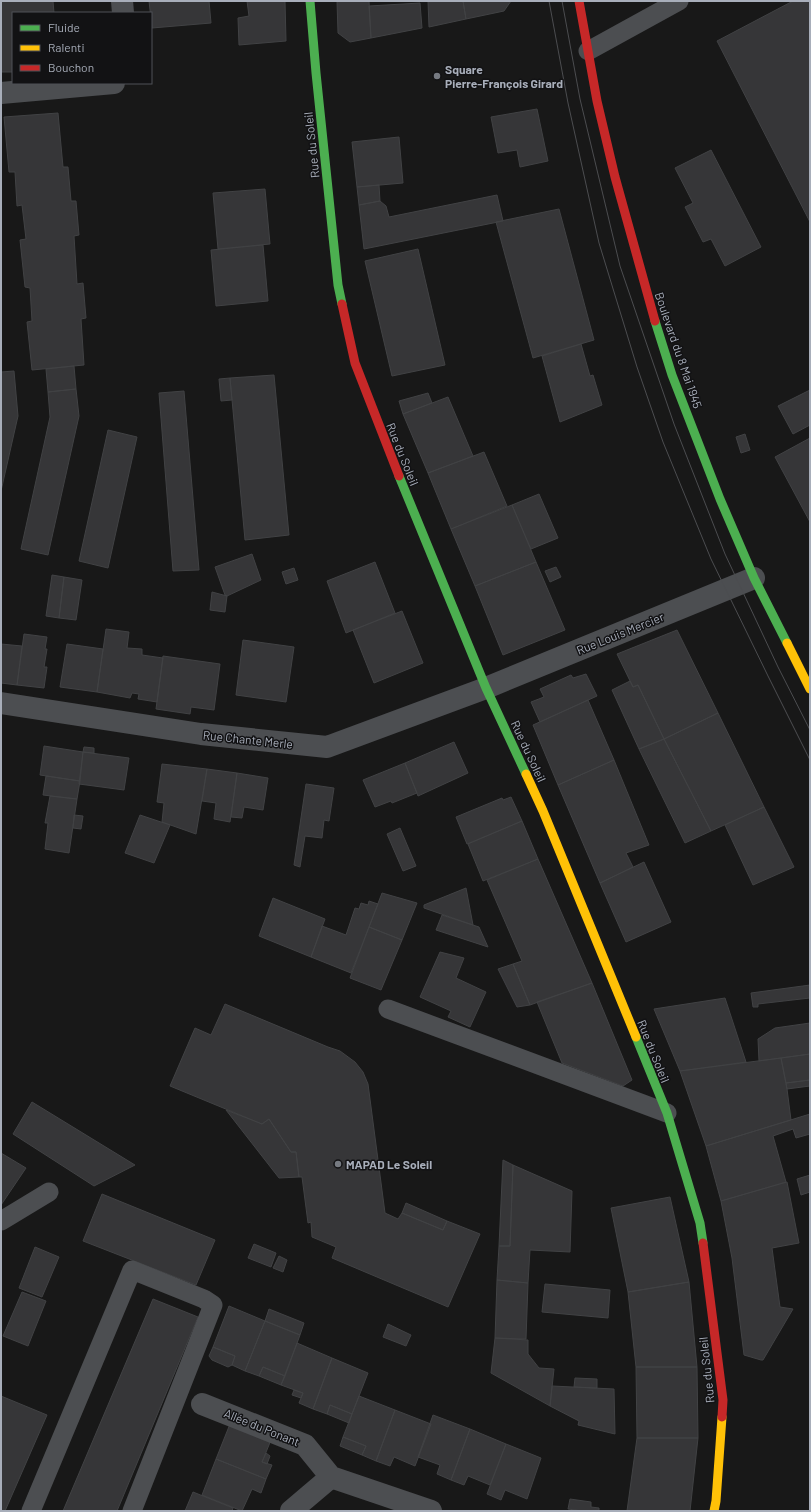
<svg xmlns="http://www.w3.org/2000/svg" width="811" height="1512" font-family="Barlow,sans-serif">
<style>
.building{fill:#363638;stroke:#414244}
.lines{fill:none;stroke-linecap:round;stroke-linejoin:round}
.lane{stroke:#4c4e51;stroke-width:19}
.street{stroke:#4c4e51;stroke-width:22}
.fast{stroke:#4caf50;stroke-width:9}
.slow{stroke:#ffc107;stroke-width:9}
.jam{stroke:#c62828;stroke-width:9}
.tram{stroke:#4c4d50;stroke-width:1}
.poi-dot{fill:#767a81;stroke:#121214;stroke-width:1.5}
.labels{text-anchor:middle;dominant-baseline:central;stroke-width:3;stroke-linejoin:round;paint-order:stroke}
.poi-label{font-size:12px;font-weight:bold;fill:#a8aeba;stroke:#121214;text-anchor:start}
.street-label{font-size:12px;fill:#a8aeba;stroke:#121214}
</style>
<rect width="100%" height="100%" fill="#181818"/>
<path class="building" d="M1,1H53L54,13H13V72H1Z
M149,1H209L211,23L152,28Z
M247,1H285L286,41L239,45L238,18L249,16Z
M337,1H369L371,38L350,42L338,33Z
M428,1H463L466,19L429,27Z
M463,1H511L504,11L466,19Z
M793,1H810V222L717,41Z
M420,3L422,28L371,38L369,6Z
M537,109L548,161L520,167L517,150L498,153L491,117Z
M58,113L63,167H68L71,201H76L79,235L74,236L77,284L83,283L86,318L81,319L84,365L32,370L27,322L32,321L30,288L25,287L20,240L26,239L22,205L17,206L15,172H9L4,117Z
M399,137L403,183L357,187L352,142Z
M711,150L761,247L725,266L711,239L703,242L685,207L693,203L675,168Z
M379,185L380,201L359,205L357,187Z
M265,189L270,244L218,249L213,193Z
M497,195L503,221L364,249L359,205L380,201L386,206L389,217Z
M559,209L594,340L533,358L496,222Z
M263,245L268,301L216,306L211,250Z
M418,249L445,365L392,376L365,261Z
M581,344L590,376L593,375L602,405L560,422L542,356Z
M74,366L76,389L48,392L46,369Z
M14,371L18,416L1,491V372Z
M274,375L289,535L245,540L230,378Z
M230,378L232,400L221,401L219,379Z
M76,389L79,416L48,555L21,549L50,417L48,392Z
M810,390V425L793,434L778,406Z
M184,391L199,570L173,571L159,393Z
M428,393L432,403L403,414L399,401Z
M448,397L473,456L428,473L403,414Z
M108,430L137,437L108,568L79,561Z
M745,434L750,450L741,453L736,437Z
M810,438V522L775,457Z
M484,452L507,506L451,529L428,473Z
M539,494L558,538L531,549L512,505Z
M512,505L536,562L475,586L451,529Z
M252,554L261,580L227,596L225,595L215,567Z
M375,562L395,613L346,633L327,581Z
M536,562L565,630L503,655L475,586Z
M556,567L561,577L550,582L545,571Z
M294,568L298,580L286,584L282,572Z
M52,575L64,577L59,618L46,616Z
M64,577L82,580L76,620L59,618Z
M212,592L227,596L225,612L210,610Z
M402,611L423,663L374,683L353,630Z
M106,629L129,632L127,648L142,649V655L163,658L157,702L138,699L139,694L132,693L130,698L97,692Z
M677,630L718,713L664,739L638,685L633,687L617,654Z
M24,634L47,637L45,649H47L44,667H47L44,688L17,685Z
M243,640L294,647L286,702L236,695Z
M1,644L22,646L17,685L1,683Z
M67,644L103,649L97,692L60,687Z
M163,656L220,664L214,710L191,707L190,714L156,709Z
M586,674L597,696L540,722L531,702L544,697L540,689L571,675L573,678Z
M630,681L633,687L638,685L664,739L639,749L612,690Z
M588,700L614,760L558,785L533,725Z
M718,713L764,807L711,831L664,739Z
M664,739L711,831L685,843L639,749Z
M454,742L468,773L418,796L405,763Z
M44,746L83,752L80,781L40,775Z
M84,747L94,748V753L83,752Z
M83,752L129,758L124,790L79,784Z
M614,760L649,845L626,853L633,867L600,883L558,785Z
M405,763L417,793L392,803L391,801L375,807L363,780Z
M162,764L207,769L196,834L162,822L164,803L157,802Z
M207,769L237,773L230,822L214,819L216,803L202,801Z
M237,773L268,778L263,810L244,807L242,818L231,817Z
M46,776L80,781L77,799L43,795Z
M306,784L334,788L329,821L324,820L322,838L305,836L300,867L294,865Z
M50,796L77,799L69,853L45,849L48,823H45Z
M511,797L522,821L467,844L456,817L502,798L503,800Z
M764,807L794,867L753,885L725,825Z
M74,815L83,816L81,829L73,828Z
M140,815L170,825L154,863L125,853Z
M522,821L538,859L483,881L468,844Z
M400,828L416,866L403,871L387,834Z
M538,859L592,983L530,1005L513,964L522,961L487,880Z
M644,862L671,922L626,942L600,883Z
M466,888L473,925L424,908V905Z
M382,893L417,903L402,940L369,927Z
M273,898L325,919L311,957L259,936Z
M369,901L378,904L351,973L311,957L322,926L346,935L355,908L359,909L361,903L368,905Z
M442,915L479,927L488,947L436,930Z
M369,927L402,940L381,990L350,978Z
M440,952L464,958L456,978L486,992L470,1027L448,1017L451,1011L420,997Z
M513,964L530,1005L517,1007L498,969Z
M592,983L632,1080L623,1086L562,1063L537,1002Z
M810,985V998L758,1004V1007H753L751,993Z
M725,998L746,1062L680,1071L654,1009Z
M225,1004L328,1047L340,1051L355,1062L363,1072L368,1084L385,1213L398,1219L402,1213L443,1230L447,1221L480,1234L448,1307L332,1258L336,1247L312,1237L311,1222L308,1223L302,1177H299L296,1152H291L269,1119L262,1124L170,1086L195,1028L211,1035Z
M810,1023V1054L759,1061L758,1039L775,1028Z
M810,1054V1080L786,1083L781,1058Z
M781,1058L787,1089L791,1120L706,1146L680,1071Z
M810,1080V1086L787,1089L786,1083Z
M32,1102L135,1165L94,1186L13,1134Z
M226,1110L262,1124L269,1119L291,1152H296L299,1177L279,1178Z
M810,1114V1134L796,1138L793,1129L773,1136L786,1182L721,1201L706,1146Z
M1,1153L26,1168L1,1205Z
M503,1160L513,1165L510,1246H499Z
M513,1165L572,1191L570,1252L530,1250L528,1283L497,1280L499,1246H510Z
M810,1175V1192L801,1195L797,1179Z
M787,1182L799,1243L772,1248L780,1307L793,1309L763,1360H761L744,1355L732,1258L721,1201Z
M102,1194L215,1240L196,1285L83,1241Z
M670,1197L689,1282L628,1292L611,1208Z
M406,1203L447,1221L443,1230L402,1213Z
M254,1244L276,1253L271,1267L248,1258Z
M35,1247L59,1257L42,1297L19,1288Z
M279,1256L287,1260L283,1272L273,1268Z
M497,1280L528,1283L526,1339L495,1338Z
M689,1282L697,1367H636L628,1292Z
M545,1284L610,1290L608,1318L542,1312Z
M22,1292L46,1301L28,1346L3,1336Z
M153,1299L198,1317L117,1511H63Z
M229,1306L265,1321L245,1371L232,1365L235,1356L213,1347Z
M269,1309L304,1323L300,1335L265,1321Z
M265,1321L300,1335L285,1376L263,1367L259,1376L245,1371Z
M388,1324L411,1335L406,1346L383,1337Z
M495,1338L528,1340V1354L539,1368L554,1369L550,1406L491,1373Z
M297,1343L332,1358L313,1409L299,1403L303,1393L281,1385Z
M213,1347L235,1356L232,1365L228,1367L212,1360L209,1356Z
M332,1358L368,1373L352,1414L330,1405L327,1414L313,1409Z
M263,1367L285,1376L281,1385L259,1376Z
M636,1367H697L698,1438H637Z
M575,1378L597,1379V1388L574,1387Z
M552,1386L614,1389L615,1434L578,1425L579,1421L550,1406Z
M294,1390L303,1393L301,1398L292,1395Z
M1,1396L47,1415L5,1511H1Z
M359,1396L395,1410L376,1461L362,1455L366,1446L343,1437Z
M330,1405L352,1414L349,1423L327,1414Z
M395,1410L431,1424L415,1466L394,1457L390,1466L376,1461Z
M433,1415L470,1429L451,1480L437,1474L440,1465L418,1457Z
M230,1424L271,1440L262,1462L272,1465L266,1479L216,1459Z
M470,1429L506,1444L490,1485L468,1476L464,1485L451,1480Z
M343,1437L366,1446L362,1455L340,1446Z
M637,1438H698L690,1511H627Z
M506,1444L541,1458L527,1499L505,1490L501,1500L487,1494Z
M266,1453L270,1456L267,1464L262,1462Z
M216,1459L266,1479L261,1493L252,1489L242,1511L202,1495Z
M193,1492L233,1508L232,1511H185Z
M570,1499L591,1502V1507L599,1508V1511H582L568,1509Z"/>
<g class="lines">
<path class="lane" d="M588,51L679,1
M388,1009L667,1113
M1,1221L49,1192
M31,1511L132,1270L204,1299L213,1305L132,1511"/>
<path class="street" d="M122,1L123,13
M1,93L114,83
M1,703L201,734L327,747L486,688L754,578
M202,1404L305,1445L331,1477
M291,1511L331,1477L431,1511"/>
<path class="fast" d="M310,1L316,73L338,285L342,304
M655,321L672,375L720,499L754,578L787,643
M399,476L486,688L526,774
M636,1037L667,1113L700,1223L703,1243"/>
<path class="slow" d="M787,643L810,689
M526,774L543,811L636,1037
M714,1511L716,1501L722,1417"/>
<path class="jam" d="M579,1L597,101L615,177L655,321
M342,304L355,363L399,476
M703,1243L723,1400L722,1417"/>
<path class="tram" d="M549,1L568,103L599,243L637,367L663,442L711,559L768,676L810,760
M562,1L580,99L620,266L674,424L725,554L778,667L810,730"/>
</g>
<g class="poi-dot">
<circle cx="437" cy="76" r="4"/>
<circle cx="338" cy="1164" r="4"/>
</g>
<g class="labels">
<g class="poi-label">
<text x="445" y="69">Square<tspan x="445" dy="14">Pierre-François Girard</tspan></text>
<text x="346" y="1164">MAPAD Le Soleil</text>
</g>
<g class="street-label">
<text transform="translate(311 145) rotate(-96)">Rue du Soleil</text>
<text transform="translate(679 350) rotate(71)">Boulevard du 8 Mai 1945</text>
<text transform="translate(403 454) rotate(68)">Rue du Soleil</text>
<text transform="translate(620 633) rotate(-22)">Rue Louis Mercier</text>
<text transform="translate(248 739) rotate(6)">Rue Chante Merle</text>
<text transform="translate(529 751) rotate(65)">Rue du Soleil</text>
<text transform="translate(654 1051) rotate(68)">Rue du Soleil</text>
<text transform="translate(706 1370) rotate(-96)">Rue du Soleil</text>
<text transform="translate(262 1427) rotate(22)">Allée du Ponant</text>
</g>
</g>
<rect width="811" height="1512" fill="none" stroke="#a8aeba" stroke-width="4"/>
<rect x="12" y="12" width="140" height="72" fill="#121214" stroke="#4e5056"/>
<rect x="20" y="25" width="20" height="6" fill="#4caf50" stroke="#4e5056"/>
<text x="48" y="32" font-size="12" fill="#a8aeba">Fluide</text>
<rect x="20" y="45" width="20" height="6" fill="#ffc107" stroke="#4e5056"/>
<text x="48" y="52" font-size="12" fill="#a8aeba">Ralenti</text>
<rect x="20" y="65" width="20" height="6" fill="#c62828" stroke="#4e5056"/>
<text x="48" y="72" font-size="12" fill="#a8aeba">Bouchon</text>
</svg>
